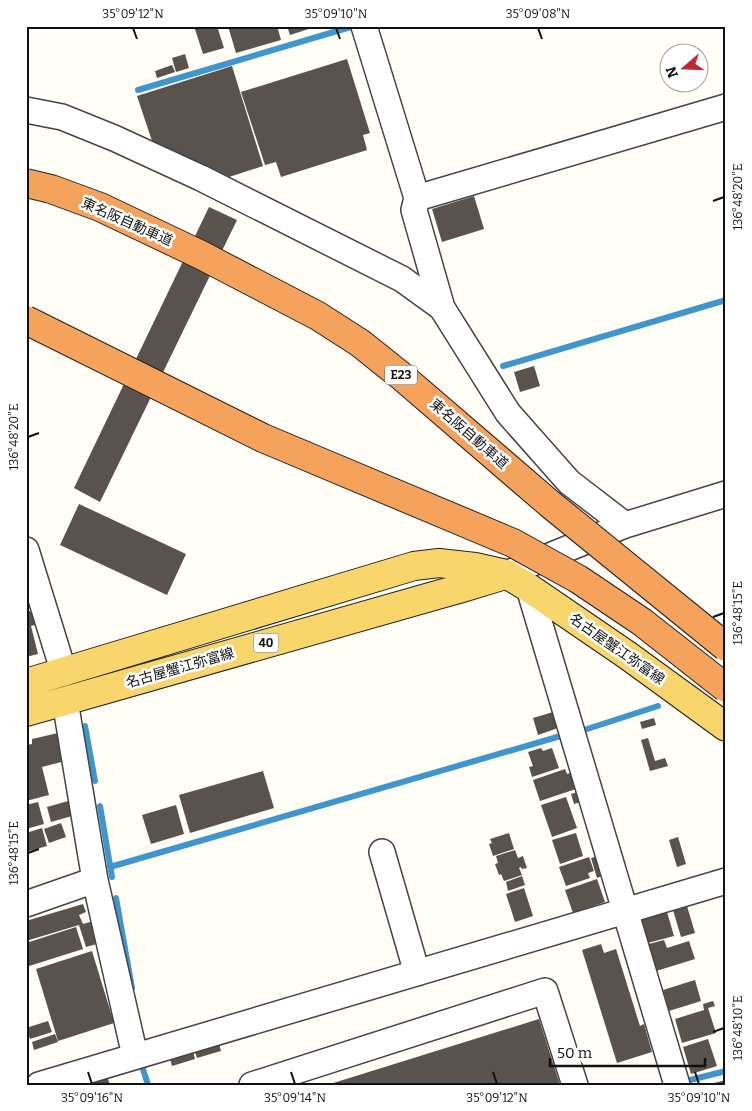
<svg xmlns="http://www.w3.org/2000/svg" width="752" height="1111" font-family="Bitter,'Noto Sans JP',serif">
<style>
.lines{fill:none;stroke-linecap:round;stroke-linejoin:round}
.stream{stroke:#3f96cf;stroke-width:6}
.building{fill:#5a524d}
.minor-casing{stroke:#444;stroke-width:28}
.major-casing{stroke:#222;stroke-width:30}
.minor{stroke:#fff;stroke-width:25}
.major{stroke:#f9d66b;stroke-width:28}
.highway-bridge-casing{stroke:#222;stroke-width:30;stroke-linecap:butt}
.highway-bridge{stroke:#f5a25d;stroke-width:28}
.ticks{fill:none;stroke:#111;stroke-width:2}
.labels{text-anchor:middle;dominant-baseline:central;stroke-width:5;stroke-linejoin:round;paint-order:stroke}
.shield{fill:#fff;stroke:#585858;stroke-width:1}
.shield-label{font-size:12px;font-weight:bold;fill:#111}
.street-label{font-size:14px;fill:#111;stroke:#fff}
.neatline{fill:none;stroke:#111;stroke-width:2}
.ticks-label{font-size:12px;text-anchor:middle;fill:#111}
</style>
<rect width="100%" height="100%" fill="#fffdf5"/>
<g class="lines">
<path class="stream" d="M138,90L354,26
M503,366L726,300
M85,726L95,781
M581,731L658,706
M100,806L112,877
M110,867L564,735
M116,898L132,988
M142,1066L148,1085
M686,1081L726,1071"/>
</g>
<path class="building" d="M194,26H217L224,48L203,54Z
M228,26H277L281,40L236,53Z
M287,26H315V27L290,35Z
M185,54L189,68L176,72L172,58Z
M347,59L370,133L363,135L367,150L281,177L276,162L265,165L241,92Z
M172,65L175,72L157,78L155,71Z
M232,66L263,166L229,177L152,141L137,96Z
M474,196L484,229L442,242L432,209Z
M209,207L237,220L100,502L74,488Z
M534,366L540,386L520,392L514,372Z
M79,504L186,554L167,595L60,545Z
M30,611L31,613L35,611L39,624L31,626L38,654L26,657V612Z
M553,712L558,728L538,735L533,718Z
M654,718L656,725L642,729L640,722Z
M58,733L65,761L42,767L49,795L26,801V745L32,744V739Z
M648,738L655,761L665,758L668,766L650,771L641,740Z
M541,748L543,751L552,748L559,768L532,777L529,767L533,766L528,752Z
M565,769L567,774L573,772L579,788L540,801L533,780Z
M263,771L274,808L190,833L179,795Z
M581,791L584,801L574,804L571,794Z
M566,797L577,828L552,837L541,805Z
M68,801L72,816L51,822L47,807Z
M38,802L44,824L26,829V805Z
M176,805L184,834L151,844L142,815Z
M61,823L66,837L49,843L44,829Z
M42,828L47,846L26,852V833Z
M509,833L514,849L493,856L489,844L492,843L490,839Z
M576,833L583,856L560,864L552,840Z
M678,837L686,864L677,867L669,840Z
M515,850L518,858L523,856L527,868L522,869L521,867L519,868L522,875L504,881L501,874L499,875L495,864L498,863L496,856Z
M601,855L607,874L597,878L591,858Z
M589,857L594,871L588,873L590,878L566,886L559,867Z
M522,876L525,885L508,891L506,882Z
M597,879L605,902L573,913L565,890Z
M524,888L533,916L515,922L506,894Z
M83,904L86,912L79,915L83,924L97,920L104,942L86,947L79,925L26,941V921Z
M687,906L695,933L681,937L673,910Z
M667,912L674,936L644,944L637,921Z
M76,927L83,949L26,967V943Z
M664,940L667,948L689,941L695,959L653,972L645,945Z
M601,944L604,953L616,949L640,1026L644,1024L652,1052L617,1063L582,950Z
M92,951L114,1023L58,1041L36,969Z
M695,980L701,1001L669,1011L663,990Z
M713,1001L715,1006L708,1008L716,1033L682,1043L675,1019L704,1010L703,1004Z
M539,1019L560,1085H330V1084Z
M48,1021L52,1032L30,1039L26,1028Z
M55,1034L58,1042L34,1050L32,1042Z
M708,1039L717,1066L691,1074L683,1047Z
M219,1044L221,1051L197,1058L195,1052Z
M193,1051L195,1059L172,1066L170,1059Z
M106,1073L110,1085H96L93,1077Z
M726,1080V1085H710V1084Z"/>
<g class="lines">
<defs>
<path id="minor" d="M364,26L417,198L414,210L442,308L508,413L569,482L625,525
M26,110L62,117L114,138L201,178L402,279L442,308
M417,198L726,107
M26,550L64,673
M506,574L625,525L726,494
M529,588L677,1085
M65,701L95,880L135,1056
M382,852L417,973
M26,904L95,880
M39,1085L726,881
M252,1085L545,991L575,1085"/>
<path id="major" d="M26,683L414,566L439,563L475,567L506,574L529,588L627,655L726,727
M26,712L430,597L462,588L505,575"/>
</defs>
<use href="#minor" class="minor-casing"/>
<use href="#major" class="major-casing"/>
<use href="#minor" class="minor"/>
<use href="#major" class="major"/>
<defs>
<path id="highway-bridge" d="M26,183L51,189L100,207L201,255L318,316L360,343L400,375L550,504L726,647
M26,320L263,438L513,543L578,579L642,622L726,688"/>
</defs>
<use href="#highway-bridge" class="highway-bridge-casing"/>
<use href="#highway-bridge" class="highway-bridge"/>
</g>
<path class="ticks" d="M133,28L137,39M336,28L340,39M538,28L542,39M713,201L724,197M28,437L39,433M713,617L724,613M28,853L39,849M713,1032L724,1028M88,1072L92,1084M291,1072L295,1084M493,1072L497,1084M695,1072L699,1084"/>
<g class="labels">
<g class="shield">
<rect x="385" y="365.5" width="32" height="19" rx="4"/>
<rect x="253.5" y="633.5" width="25" height="19" rx="4"/>
</g>
<g class="shield-label">
<text x="401" y="375">E23</text>
<text x="266" y="643">40</text>
</g>
<g class="street-label">
<text transform="translate(127 222) rotate(24)">東名阪自動車道</text>
<text transform="translate(469 434) rotate(41)">東名阪自動車道</text>
<text transform="translate(617 649) rotate(35)">名古屋蟹江弥富線</text>
<text transform="translate(180 668) rotate(-16)">名古屋蟹江弥富線</text>
</g>
</g>
<rect width="752" height="1111" fill="none" stroke="#ffffff" stroke-width="55"/>
<g transform="translate(684 68) rotate(251)"><circle r="24" fill="#ffffff" stroke="#a0a0a0"/>
<path d="M0-4L9 19L0 12L-9 19Z" fill="#c4262e"/>
<text y="-8" font-size="14" font-weight="bold" text-anchor="middle" fill="#111111">N</text>
</g>
<path d="M550 1058v8h155v-8" fill="none" stroke="#111111" stroke-width="2.5"/>
<text x="557" y="1058" font-size="15" fill="#111111" stroke="#ffffff" stroke-width="4" paint-order="stroke">50 m</text>
<rect x="28" y="28" width="696" height="1056" class="neatline"/>
<g class="ticks-label">
<text x="133" y="18">35°09'12"N</text>
<text x="336" y="18">35°09'10"N</text>
<text x="538" y="18">35°09'08"N</text>
<text transform="translate(738 197) rotate(-90)" y="4">136°48'20"E</text>
<text transform="translate(14 437) rotate(-90)" y="4">136°48'20"E</text>
<text transform="translate(738 613) rotate(-90)" y="4">136°48'15"E</text>
<text transform="translate(14 853) rotate(-90)" y="4">136°48'15"E</text>
<text transform="translate(738 1028) rotate(-90)" y="4">136°48'10"E</text>
<text x="92" y="1102">35°09'16"N</text>
<text x="295" y="1102">35°09'14"N</text>
<text x="497" y="1102">35°09'12"N</text>
<text x="699" y="1102">35°09'10"N</text>
</g>
</svg>
